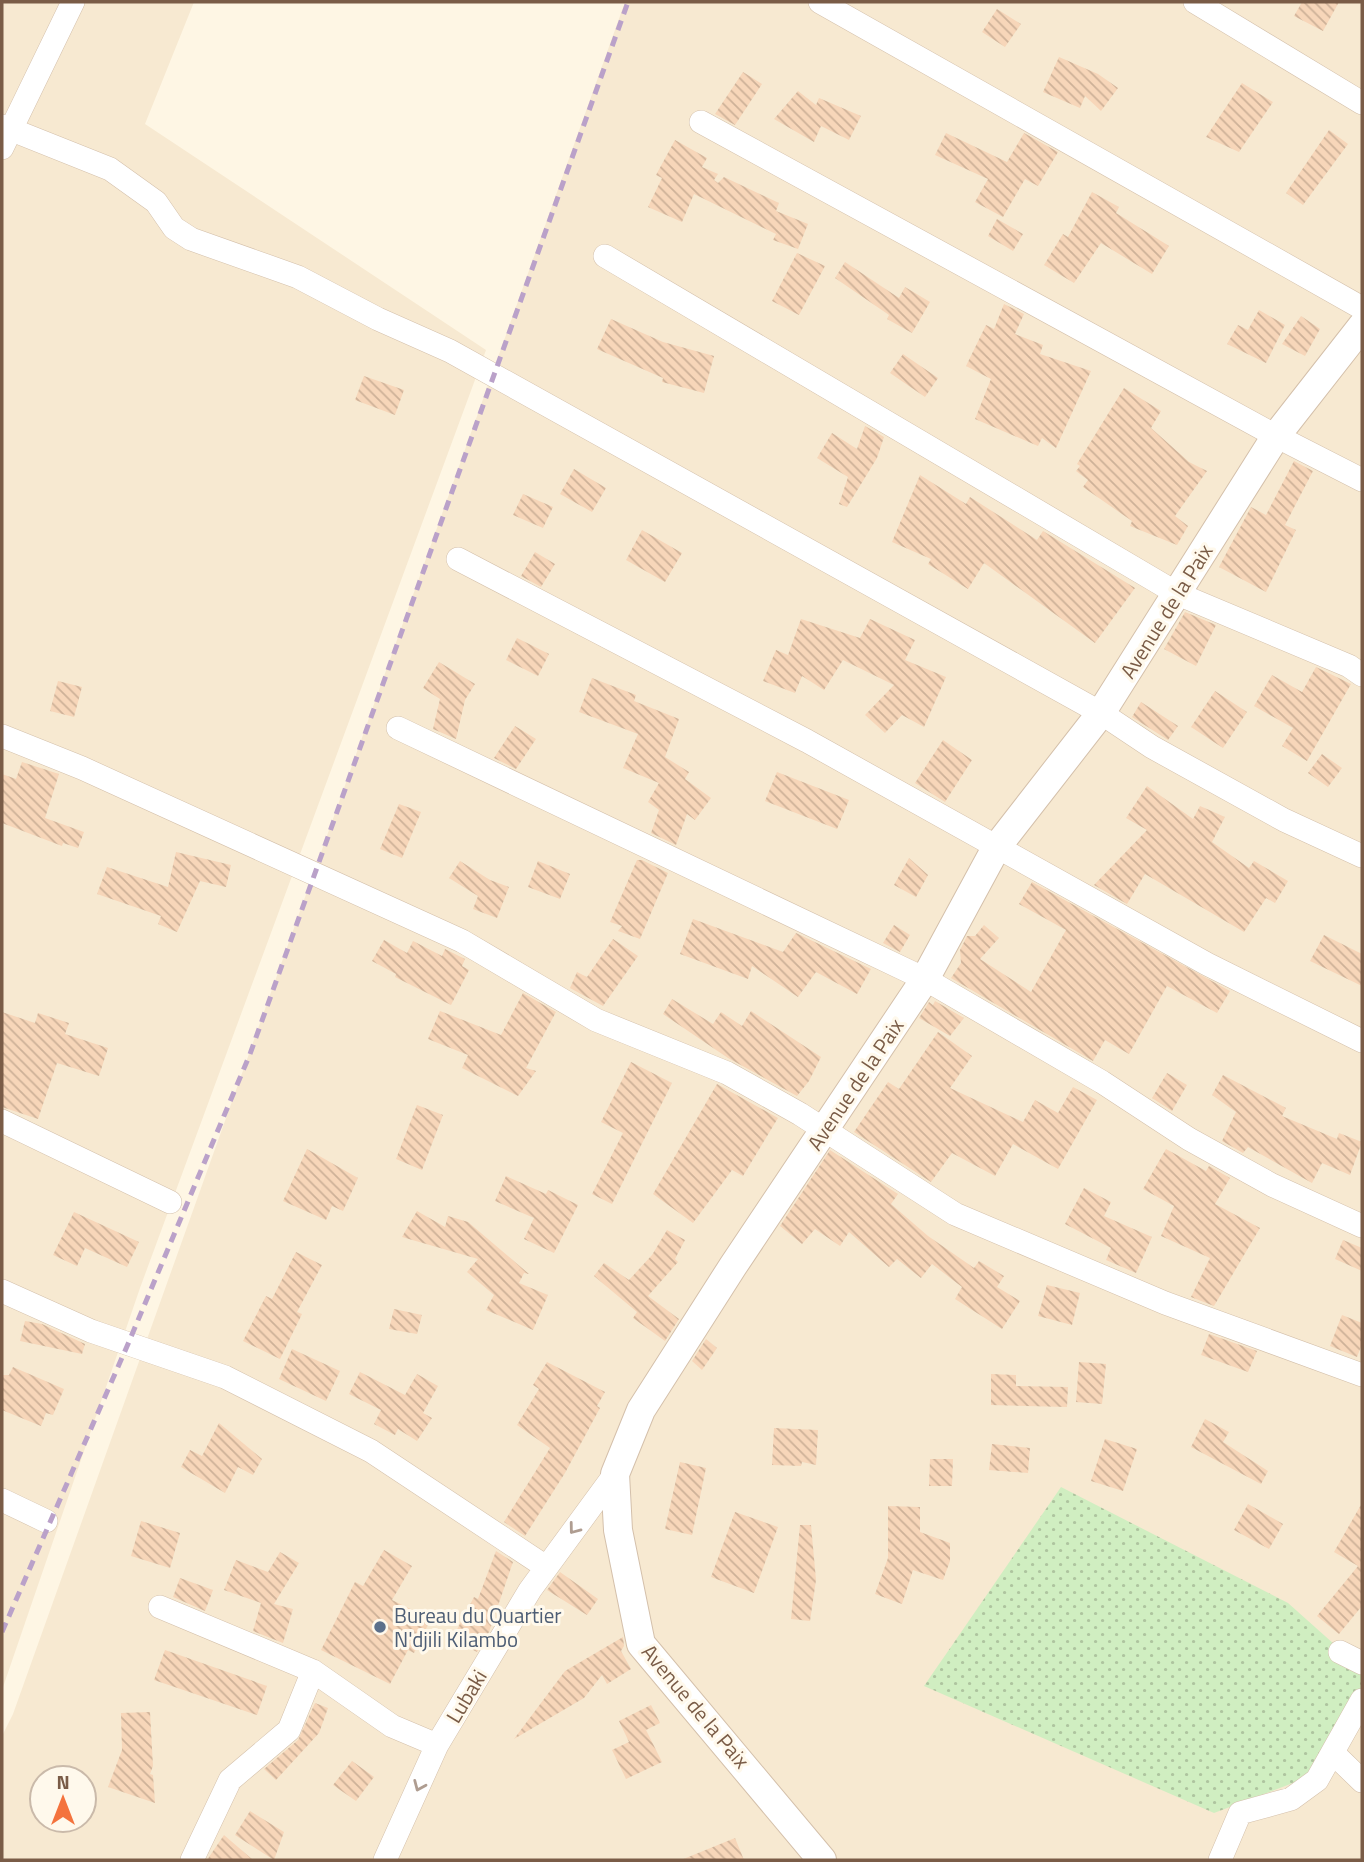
<svg xmlns="http://www.w3.org/2000/svg" width="1364" height="1862" font-family="'Titillium Web',sans-serif">
<style>
.residential{fill:#f7e9d1;fill-rule:evenodd}
.grass{fill:url(#grass-dots)}
.building{fill:url(#building-back-hatch)}
.lines{fill:none;stroke-linecap:round;stroke-linejoin:round}
.minor-casing{stroke:#d4c0ab;stroke-width:24}
.tertiary-casing{stroke:#d4c0ab;stroke-width:30}
.minor{stroke:#fff;stroke-width:23}
.tertiary{stroke:#fff;stroke-width:28}
.rail{stroke:#baa1c9;stroke-width:5;stroke-dasharray:10 7;stroke-linecap:butt}
.oneway{stroke:#af9d91}
.service-dot{fill:#5c6f8a;stroke:#fff9ec;stroke-width:2.5}
.labels{text-anchor:middle;dominant-baseline:central;stroke-width:6;stroke-linejoin:round;paint-order:stroke}
.street-label{font-size:21px;fill:#7a5c47;stroke:#fff9ec}
.service-label{font-size:21px;fill:#4e5e75;stroke:#fff9ec;text-anchor:start}
</style>
<defs>
<pattern id="grass-dots" width="8" height="8" patternUnits="userSpaceOnUse" patternTransform="scale(1.75)"><rect width="8" height="8" fill="#d0eec1"/><path d="M2 2h.1M6 6h.1" fill="none" stroke="#aec49f" stroke-width="1.8" stroke-linecap="round"/></pattern>
<pattern id="building-back-hatch" width="6" height="6" patternUnits="userSpaceOnUse" patternTransform="scale(1.75)"><rect width="6" height="6" fill="#f7d6b9"/><path d="M-1 5l2 2M0 0l6 6M5-1l2 2" fill="none" stroke="#cdb198"/></pattern>
</defs>
<rect width="100%" height="100%" fill="#fef6e4"/>
<path class="residential" d="M2,2H194L145,124L486,350L140,1288L2,1690Z
M625,2H1362V1860H2V1736L13,1714ZM42,1778H84V1820H42Z"/>
<path class="grass" d="M1061,1487L1288,1603L1362,1669V1692L1314,1775L1214,1813L924,1686Z"/>
<path class="building" d="M1302,2H1339L1323,31L1294,16Z
M997,9L1021,24L1005,47L982,32Z
M1059,57L1098,74L1118,88L1101,111L1085,96L1080,108L1043,92Z
M743,72L762,84L735,125L715,114Z
M1242,83L1273,102L1239,152L1206,137Z
M798,91L816,105L819,98L861,116L849,140L821,126L814,142L774,119Z
M1329,130L1348,144L1303,205L1286,193Z
M946,133L1007,162L1024,133L1058,152L1038,186L1025,179L1003,217L975,202L988,179L935,155Z
M675,140L707,158L702,167L718,174L714,180L718,183L724,177L779,203L776,211L808,224L798,249L773,240L776,234L694,194L682,222L648,207L662,178L656,175Z
M1092,192L1119,207L1116,213L1169,246L1152,274L1101,243L1074,283L1044,265L1063,234L1068,237Z
M997,219L1023,234L1013,251L988,236Z
M797,253L825,266L799,315L772,301Z
M845,262L899,298L905,287L930,302L912,333L887,319L889,315L835,278Z
M1004,304L1024,314L1015,334L1043,345L1040,354L1091,371L1056,448L1042,438L1038,446L975,419L991,379L966,366L986,325L994,329Z
M1259,310L1285,325L1266,363L1227,344L1238,325L1248,330Z
M1301,316L1320,329L1305,356L1282,344Z
M611,319L663,342L714,356L704,393L662,382L663,378L597,349Z
M903,354L938,378L925,397L890,373Z
M364,376L404,390L395,415L355,400Z
M1124,388L1161,411L1151,428L1189,462L1207,471L1175,516L1188,526L1177,545L1130,526L1132,521L1083,487L1088,480L1076,471L1080,466L1077,464Z
M865,426L884,437L877,458L847,507L839,504L848,477L817,458L832,433L857,449Z
M1294,461L1313,471L1285,525L1296,530L1266,592L1219,567L1251,507L1266,515Z
M574,469L606,488L592,512L560,494Z
M920,475L966,504L970,497L1037,540L1043,531L1135,588L1095,643L984,563L968,589L928,564L931,559L892,542Z
M523,494L553,507L543,528L513,515Z
M642,530L682,553L665,582L626,560Z
M535,552L555,564L541,587L521,576Z
M1185,612L1216,625L1196,666L1164,649Z
M801,619L860,638L870,619L915,640L905,660L946,677L924,727L902,715L885,733L865,715L894,685L843,660L824,690L802,676L795,693L763,681L776,650L788,655Z
M517,638L549,654L538,676L506,660Z
M439,662L475,684L465,700L456,739L433,729L440,699L423,688Z
M1316,667L1351,684L1307,761L1282,746L1293,728L1254,706L1272,675L1302,692Z
M592,678L636,695L634,701L679,719L665,757L689,772L685,779L711,798L695,820L687,814L676,845L651,833L659,810L648,802L659,783L623,768L638,734L579,712Z
M58,681L82,687L74,717L50,711Z
M1215,691L1247,712L1223,748L1191,727Z
M1141,702L1178,726L1168,740L1132,717Z
M515,726L536,739L516,769L494,758Z
M943,740L972,760L945,802L915,783Z
M1322,754L1342,768L1328,787L1308,773Z
M22,762L59,774L45,818L84,832L78,848L63,843L62,846L2,823V774L16,779Z
M777,772L849,800L837,829L765,801Z
M1147,786L1193,819L1200,806L1225,817L1212,842L1249,868L1254,861L1288,881L1275,903L1266,898L1244,932L1145,874L1127,904L1094,885L1147,830L1126,818Z
M399,804L421,812L402,858L380,849Z
M176,852L231,865L226,887L200,881L177,932L158,924L161,916L97,894L107,867L168,887Z
M909,858L928,875L916,897L894,885Z
M637,860H642L668,873L640,939L618,931L622,926L610,922Z
M460,861L490,880L509,887L497,918L473,909L478,896L449,878Z
M538,861L570,874L560,899L528,887Z
M1032,882L1230,991L1217,1013L1167,986L1129,1054L1105,1040L1093,1061L951,978L961,963L960,950L967,936H975L984,925L999,938L980,959L1031,992L1066,930L1019,904Z
M693,919L783,952L796,933L871,969L857,994L816,972L798,997L752,966L748,979L680,954Z
M894,925L910,935L900,952L883,943Z
M1324,935L1362,954V986L1310,961Z
M613,939L638,956L603,1006L570,988L577,972L587,977Z
M384,940L407,953L413,941L442,956L445,949L465,959L462,966L469,970L451,1005L395,977L396,974L372,961Z
M523,993L556,1012L526,1068L536,1071L518,1096L462,1068L468,1055L428,1039L440,1011L501,1035Z
M672,999L713,1024L721,1012L742,1026L751,1011L821,1057L809,1081L797,1096L728,1058L663,1014Z
M935,1001L964,1018L950,1036L919,1018L929,1002L933,1005Z
M2,1012L35,1023L38,1013L69,1023L65,1034L108,1048L99,1076L57,1063L38,1119L2,1107Z
M938,1032L972,1056L950,1088L1023,1122L1035,1100L1058,1113L1073,1087L1097,1100L1058,1169L1013,1144L995,1176L952,1153L931,1182L854,1132L888,1082L899,1089Z
M631,1062L672,1083L612,1204L592,1194L623,1133L601,1122Z
M1167,1073L1187,1085L1172,1111L1152,1098Z
M1223,1075L1286,1108L1282,1116L1337,1139L1339,1133L1362,1142L1350,1175L1322,1163L1312,1183L1248,1147L1243,1153L1222,1141L1236,1112L1212,1095Z
M717,1084L778,1118L743,1176L732,1170L693,1223L653,1194Z
M417,1105L443,1115L422,1170L396,1159Z
M307,1149L358,1178L343,1211L332,1206L326,1220L283,1201Z
M1166,1149L1206,1171L1209,1166L1230,1178L1215,1204L1260,1228L1214,1306L1191,1297L1210,1258L1161,1236L1174,1206L1143,1189Z
M830,1150L898,1194L891,1204L928,1236L974,1268L979,1261L1004,1276L997,1287L1020,1301L1002,1329L955,1299L962,1287L932,1264L921,1278L897,1259L889,1267L849,1232L840,1246L815,1229L802,1244L780,1226Z
M506,1176L546,1194L548,1190L578,1205L554,1253L524,1239L534,1218L495,1201Z
M1084,1188L1111,1202L1104,1216L1152,1237L1136,1273L1106,1260L1111,1248L1065,1224Z
M417,1211L445,1227L448,1216L468,1222L529,1274L524,1273L519,1283L548,1295L533,1330L486,1310L494,1295L467,1272L478,1259L402,1237Z
M74,1212L139,1242L127,1267L85,1248L77,1266L53,1255Z
M667,1230L685,1240L675,1259L678,1262L648,1296L679,1319L665,1341L633,1318L637,1312L594,1276L604,1263L629,1280L652,1255Z
M1343,1240L1362,1248V1271L1335,1259Z
M296,1252L322,1265L297,1312L302,1314L280,1359L243,1341L266,1296L272,1299Z
M1047,1285L1080,1293L1072,1325L1038,1316Z
M394,1309L422,1315L417,1334L389,1329Z
M1342,1315L1362,1323V1344L1357,1357L1330,1346Z
M25,1321L42,1324L85,1344L82,1354L20,1341Z
M1209,1334L1257,1351L1248,1372L1201,1355Z
M706,1339L717,1348L702,1370L692,1361Z
M292,1349L340,1371L326,1401L279,1379Z
M547,1362L605,1392L597,1406L600,1408L565,1473L525,1536L504,1522L550,1448L517,1425L539,1389L533,1385Z
M1079,1362L1106,1364L1102,1404L1076,1402Z
M13,1367L64,1389L53,1415L46,1413L41,1426L2,1410V1375H9Z
M360,1372L405,1395L417,1374L438,1386L423,1413L432,1418L417,1441L398,1429L395,1435L374,1424L381,1410L349,1394Z
M991,1374L1016,1375V1386L1068,1387L1067,1407L991,1405Z
M1205,1419L1229,1432L1223,1442L1268,1471L1261,1484L1191,1447Z
M219,1423L262,1459L253,1475L238,1467L225,1493L181,1467L190,1450L202,1456Z
M774,1428L818,1430L816,1465L802,1462L801,1466L772,1465Z
M1105,1439L1137,1449L1123,1491L1091,1481Z
M992,1444L1030,1448L1028,1473L989,1470Z
M930,1459H953L952,1486H929Z
M680,1462L706,1468L692,1535L665,1529Z
M1362,1503V1606L1339,1634L1317,1616L1358,1566L1334,1552Z
M1248,1504L1283,1524L1269,1549L1234,1530Z
M888,1506L920,1507V1532L950,1543V1561L943,1580L913,1570L902,1604L875,1594L888,1558Z
M735,1512L778,1527L754,1593L711,1577Z
M141,1521L180,1533L170,1568L131,1556Z
M800,1525H811L816,1580L810,1621L791,1619Z
M384,1550L412,1566L392,1600L431,1619L414,1653L408,1650L390,1684L321,1650L355,1582L363,1586Z
M496,1551L513,1562L489,1632L477,1652L452,1639L474,1597L478,1599Z
M280,1552L299,1563L274,1604L293,1609L283,1643L253,1631L261,1603L224,1590L236,1560L268,1572Z
M560,1572L598,1599L587,1615L547,1590Z
M180,1578L213,1590L205,1611L173,1597Z
M623,1637L624,1646L621,1651L631,1669L607,1684L602,1675L584,1698L514,1739L565,1671Z
M165,1650L267,1686L257,1715L154,1680Z
M315,1703L328,1708L319,1733L276,1780L264,1769L298,1740Z
M651,1705L660,1723L646,1730L662,1762L626,1779L612,1750L629,1742L619,1721Z
M150,1712L153,1766L150,1774L153,1775L155,1803L108,1787L122,1750L121,1713Z
M352,1761L374,1777L356,1801L333,1785Z
M250,1811L284,1832L274,1860L235,1835Z
M224,1835L253,1860H207Z
M735,1838L744,1860H681Z"/>
<g class="lines">
<defs>
<path id="minor" d="M820,2L1362,308
M1195,2L1362,103
M701,122L1276,436L1362,480
M2,126L110,169L156,202L174,228L191,239L298,277L378,319L450,351L1101,713L1152,747L1284,820L1362,856
M2,148L73,2
M605,256L1178,594L1349,666L1362,675
M458,559L807,741L1207,964L1362,1041
M398,728L925,979L1102,1082L1189,1139L1272,1185L1362,1226
M2,736L82,768L462,941L596,1020L727,1073L800,1114L955,1214L1165,1303L1362,1375
M2,1121L170,1202
M2,1291L91,1331L225,1377L371,1451L546,1567
M2,1500L46,1521
M160,1607L313,1671L392,1726L437,1745
M1340,1652L1362,1663
M1333,1753L1362,1781
M192,1860L230,1780L289,1730L313,1671
M385,1860L437,1745L530,1590L615,1474
M1220,1860L1240,1813L1291,1799L1317,1780L1362,1700"/>
<path id="tertiary" d="M822,1860L641,1644L618,1530L615,1474L641,1410L733,1266L925,979L996,848L1101,713L1276,436L1362,326"/>
</defs>
<use href="#minor" class="minor-casing"/>
<use href="#tertiary" class="tertiary-casing"/>
<use href="#minor" class="minor"/>
<use href="#tertiary" class="tertiary"/>
<path class="rail" d="M2,1632L128,1344L250,1054L628,2"/>
</g>
<defs><path id="oneway-chevron" d="M-2-3.5L2.5 0L-2 3.5" fill="none" stroke-width="1.6" stroke-linecap="round" stroke-linejoin="round" transform="scale(1.75)"/></defs>
<g class="oneway">
<use href="#oneway-chevron" transform="translate(574 1529) rotate(127)"/>
<use href="#oneway-chevron" transform="translate(419 1786) rotate(113)"/>
</g>
<circle class="service-dot" cx="380" cy="1627" r="7"/>
<g class="labels">
<g class="street-label">
<text transform="translate(1166 611) rotate(-58)">Avenue de la Paix</text>
<text transform="translate(855 1084) rotate(-56)">Avenue de la Paix</text>
<text transform="translate(466 1696) rotate(-59)">Lubaki</text>
<text transform="translate(696 1706) rotate(50)">Avenue de la Paix</text>
</g>
<g class="service-label">
<text x="394" y="1615">Bureau du Quartier<tspan x="394" dy="24">N'djili Kilambo</tspan></text>
</g>
</g>
<rect width="1364" height="1862" fill="none" stroke="#7a5c47" stroke-width="7"/>
<g transform="translate(63 1799)"><circle r="33" fill="#fff9ec" stroke="#cabaaa" stroke-width="2"/>
<path d="M0-5L12 26L0 18L-12 26Z" fill="#f4733d"/>
<text y="-10" font-size="19" font-weight="bold" text-anchor="middle" fill="#7a5c47">N</text>
</g>
</svg>
